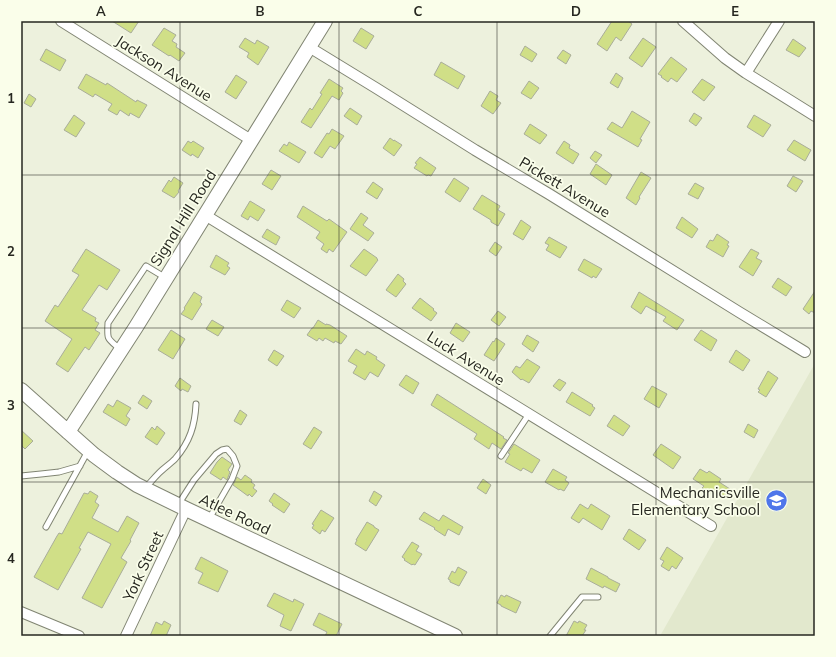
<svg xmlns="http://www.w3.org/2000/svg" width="836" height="657" font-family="Mulish,sans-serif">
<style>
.built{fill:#e2e8cd}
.building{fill:#d0df87;stroke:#a9ad9a}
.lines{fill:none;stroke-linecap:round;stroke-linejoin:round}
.lane-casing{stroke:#818573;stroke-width:7}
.street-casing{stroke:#818573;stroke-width:12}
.secondary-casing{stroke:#818573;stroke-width:16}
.lane{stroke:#fff;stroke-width:5}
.street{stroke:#fff;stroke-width:10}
.secondary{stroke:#fff;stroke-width:14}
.grid{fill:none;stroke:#262720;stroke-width:1;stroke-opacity:0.55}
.labels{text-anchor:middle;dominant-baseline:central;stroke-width:3.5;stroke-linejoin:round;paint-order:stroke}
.street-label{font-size:15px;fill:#262720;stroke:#fafeea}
.poi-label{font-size:15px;fill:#262720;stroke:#fafeea;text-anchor:end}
.neatline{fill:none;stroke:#262720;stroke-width:1.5}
.grid-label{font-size:13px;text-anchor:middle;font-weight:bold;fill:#262720}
</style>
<rect width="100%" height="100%" fill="#edf1dd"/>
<path class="built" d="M814,365L815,366V636H660Z"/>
<path class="building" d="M112,21H139L131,33Z
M612,21H628L632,24L621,41L616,37L607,51L597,44Z
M164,28L176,35L172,41L177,44L176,47L185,53L179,61L170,55L169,56L152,45Z
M361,28L374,36L366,49L353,41Z
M245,38L255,44L257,40L269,47L258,65L247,57L249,53L239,47Z
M643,38L656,47L642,67L629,58Z
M793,39L806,48L799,57L786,50Z
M525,46L537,54L532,62L520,55Z
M46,49L66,60L60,71L40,60Z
M563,50L571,55L566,64L557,58Z
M671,57L687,69L677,82L671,78L668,82L661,77L662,76L658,74Z
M441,62L465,76L458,89L434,75Z
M616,73L623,78L618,88L610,83Z
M86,74L106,85L107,83L136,102L137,100L147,105L139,118L130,113L129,116L120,110L117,115L108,110L112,104L95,94L93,97L78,88Z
M236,75L247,82L236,99L225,92Z
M329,79L343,88L341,91L343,93L339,100L332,96L311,128L301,122L310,108L312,110L322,94L320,93Z
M702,79L715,87L704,101L692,92Z
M529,81L539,88L531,99L521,93Z
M490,91L498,96L496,100L501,103L493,114L481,106Z
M29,94L36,99L31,107L24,103Z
M350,108L362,116L357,125L344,116Z
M632,111L650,122L640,139L642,140L638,147L607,129L612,122L622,128Z
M694,113L702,118L696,126L689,121Z
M74,115L85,123L76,137L64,130Z
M754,115L771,125L763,137L747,127Z
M530,124L547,135L540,144L524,134Z
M332,129L344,136L335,149L330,146L322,158L314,153L327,133L329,134Z
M390,138L394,141V140L402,145L394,156L383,148Z
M794,140L811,150L805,161L787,150Z
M188,141L191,143L193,141L204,148L198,158L192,154L191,156L182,150Z
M564,141L570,145L569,148L579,154L573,164L556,153Z
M289,142L306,152L299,163L279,151L284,144L287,146Z
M595,151L602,155L596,163L590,158Z
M420,157L436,168L431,176L428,175L427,176L414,168L417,164L415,163Z
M596,164L612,175L606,185L590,174Z
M271,170L281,176L272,190L262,184Z
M641,172L651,178L639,197L640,198L636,205L626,198Z
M793,176L803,181L796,192L787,186Z
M174,177L183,183L178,191L179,192L174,198L162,191L169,180L171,182Z
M454,178L469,188L460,202L445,192Z
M373,182L383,189L377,199L366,192Z
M695,183L704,188L698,199L688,194Z
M482,195L500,206L498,210L505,214L498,226L491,222V220L473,209Z
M250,201L265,210L258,221L250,216L248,220L241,216Z
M303,206L327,221L329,219L347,232L333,252L329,249L327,253L321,249L324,244L316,238L320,232L297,217Z
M361,213L368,218L363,225L374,233L368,241L350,229Z
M682,217L698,229L692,238L676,228Z
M521,220L531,227L523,240L513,234Z
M267,229L280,237L276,245L262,237Z
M717,234L729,242L727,245L729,246L723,257L706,247L710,240L713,241Z
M549,237L567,247L560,258L546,250L549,245L545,243Z
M495,242L502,247L496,256L489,251Z
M86,249L120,270L107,290L99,285L82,310L96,318L95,321L99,323L95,330L100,333L89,350L85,347L68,372L56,364L72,339L45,321L55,305L58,307L79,275L72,271Z
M364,249L377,258V259L378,260L366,276L350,266Z
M751,249L759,253L756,258L762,261L753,276L739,267Z
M216,255L229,263L227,266L230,268L225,275L210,267Z
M584,259L602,269L596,278L593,276L592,278L578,270Z
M398,274L404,279L403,281L406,284L396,297L386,290Z
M778,278L792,287L786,296L772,287Z
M815,291V313L811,311L809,314L803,309Z
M194,292L202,297L200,302L202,304L192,320L181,314L185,309L184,308Z
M639,292L684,320L677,330L663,321L666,317L646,306L641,314L631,307Z
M420,298L434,309L433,310L437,313L431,321L412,308Z
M287,300L301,308L294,318L281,310Z
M498,311L506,317L499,326L491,320Z
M212,320L224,327L218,336L206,329Z
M318,320L326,325V324L330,325L347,336L341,344L335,341L334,343L325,338L323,341L319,338L317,341L307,335L312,328H313Z
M456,323L470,332L463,342L450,333Z
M171,330L185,339L173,359L158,350Z
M701,330L717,340L711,351L694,340Z
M527,335L539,342L533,352L522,344Z
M496,338L505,344L494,361L484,355L493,341L494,342Z
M356,349L365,355L367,351L377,357L376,359L385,365L378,377L370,372L365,380L353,373L357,366L348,361Z
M274,350L284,356L277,366L268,360Z
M736,350L750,360L743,371L729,362Z
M527,359L540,367L529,383L522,379L521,380L512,372L516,366L520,368Z
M768,371L778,378L766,397L758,392L760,390L758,389Z
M406,375L419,383L413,394L399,385Z
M180,378L191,386L188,392L182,389L181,391L175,386Z
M559,379L566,383L560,391L553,386Z
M652,386L667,394L659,408L644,399Z
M572,392L593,405L592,406L595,408L590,416L566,402Z
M437,394L504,437L503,438L507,440L501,449L492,443L489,449L474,439L477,434L431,405Z
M143,395L152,401L147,409L138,403Z
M117,400L131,408L126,416L130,419L126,426L103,412L108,404L113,407Z
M240,410L247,415L241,425L234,421Z
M614,415L630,426L623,436L607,426Z
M748,424L758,430L754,438L744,432Z
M157,426L165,433L157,445L145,437L152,427L155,430Z
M314,427L322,432L311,449L303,444Z
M21,430L33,441L25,449L21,445Z
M514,444L540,460L532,473L523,468L521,471L505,462L510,454L508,453Z
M661,444L681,457L673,469L653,455Z
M222,457L232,464L228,470L230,472L227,480L223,477L221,480L210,473L217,462Z
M553,469L567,477L565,480L569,483L564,491L560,489L559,490L545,482Z
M700,469L707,473L709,471L721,479L719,482L730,489L725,497L713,490L711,493L702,488L704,486L693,479Z
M245,475L252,480L251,482L255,485L253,488L257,491L252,497L249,494L248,496L233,485L237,477L241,480Z
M483,479L491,485L486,494L477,488Z
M90,491L98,496L95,502L99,505L92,518L118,532L127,516L139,523L130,540L131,541L121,558L127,562L102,608L82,598L111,544L88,532L79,548L81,549L58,590L34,577L57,536L59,533L62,534L84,493L88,494Z
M374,491L382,496L376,506L369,501Z
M274,493L290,504L284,513L272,505L273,504L269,501Z
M580,504L588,509L591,504L610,516L602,530L583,518L579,523L571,518Z
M321,510L334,518L325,532L322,530L320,534L312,528L314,525L312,524Z
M424,512L439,521L443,515L463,527L459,535L448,529L445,536L434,529L435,528L419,519Z
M367,522L374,526V527L379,530L366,551L355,544L357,540H356Z
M629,529L646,540L639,550L623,539Z
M412,542L419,546L416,551L422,554L415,565L413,564L412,565L404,560L405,559L402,557Z
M667,547L683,558L676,569L672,566L669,571L661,566L664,561L660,559Z
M201,557L228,571L218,592L198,583L203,573L195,569Z
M458,567L467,572L459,586L450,582V580L448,579L452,571L455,573Z
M591,568L608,577V578L620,584L616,592L604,586L603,588L586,579Z
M274,593L293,602L294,599L304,604L291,631L280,626L284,615L267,606Z
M501,595L505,597L506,595L521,602L516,613L501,606V605L497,603Z
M319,613L342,624L336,636H325L327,632L313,625Z
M164,621L171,625L166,636H150L156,622L162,625Z
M574,621L578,623L579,621L587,625L584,630H586L582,636H566Z"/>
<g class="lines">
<defs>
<path id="lane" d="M120,349C107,338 107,340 108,323L146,266L166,278
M501,456L529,414
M21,476L41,474L59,472L80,466
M146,487C150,483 154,478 159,473C164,468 170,464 175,459C190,442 195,425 196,404
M178,505L194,480L216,454L222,450L227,449L233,456L237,466L232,479L209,519
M46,527L88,451
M550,636L582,597H598"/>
<path id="street" d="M61,21L251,140
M683,21L725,58L746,73L815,116
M309,47L376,88L475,150L549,194L739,312L805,352
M746,73L779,21
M205,215L711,526
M21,612L79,636
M126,636L186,509"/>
<path id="secondary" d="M21,390L94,455L117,472L137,485L186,509L455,636
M68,432L136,327L325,21"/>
</defs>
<use href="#lane" class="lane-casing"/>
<use href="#street" class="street-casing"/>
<use href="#secondary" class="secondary-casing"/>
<use href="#lane" class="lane"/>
<use href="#street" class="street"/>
<use href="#secondary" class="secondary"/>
</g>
<path class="grid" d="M180,21V636M339,21V636M497,21V636M656,21V636M21,175H815M21,328H815M21,482H815"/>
<defs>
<symbol id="school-disc" viewBox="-11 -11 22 22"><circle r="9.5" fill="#4f76ea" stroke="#fafeea"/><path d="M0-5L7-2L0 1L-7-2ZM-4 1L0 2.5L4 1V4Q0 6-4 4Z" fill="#fff"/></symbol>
</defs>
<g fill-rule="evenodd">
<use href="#school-disc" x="764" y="488" width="25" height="25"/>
</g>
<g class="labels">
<g class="street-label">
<text transform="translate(164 68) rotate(32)">Jackson Avenue</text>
<text transform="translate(565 187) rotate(31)">Pickett Avenue</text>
<text transform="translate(183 218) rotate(-58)">Signal Hill Road</text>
<text transform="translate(466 358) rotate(32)">Luck Avenue</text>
<text transform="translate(235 514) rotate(25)">Atlee Road</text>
<text transform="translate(143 566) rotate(-65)">York Street</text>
</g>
<g class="poi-label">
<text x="760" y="492">Mechanicsville<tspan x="760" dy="17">Elementary School</tspan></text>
</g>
</g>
<rect width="836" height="657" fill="none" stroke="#fafeea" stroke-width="44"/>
<rect x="22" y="22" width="792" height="613" class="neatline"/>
<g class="grid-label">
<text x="101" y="16">A</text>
<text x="260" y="16">B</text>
<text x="418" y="16">C</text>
<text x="576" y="16">D</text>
<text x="735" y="16">E</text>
<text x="11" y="103">1</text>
<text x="11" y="256">2</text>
<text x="11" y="410">3</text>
<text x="11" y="563">4</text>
</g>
</svg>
